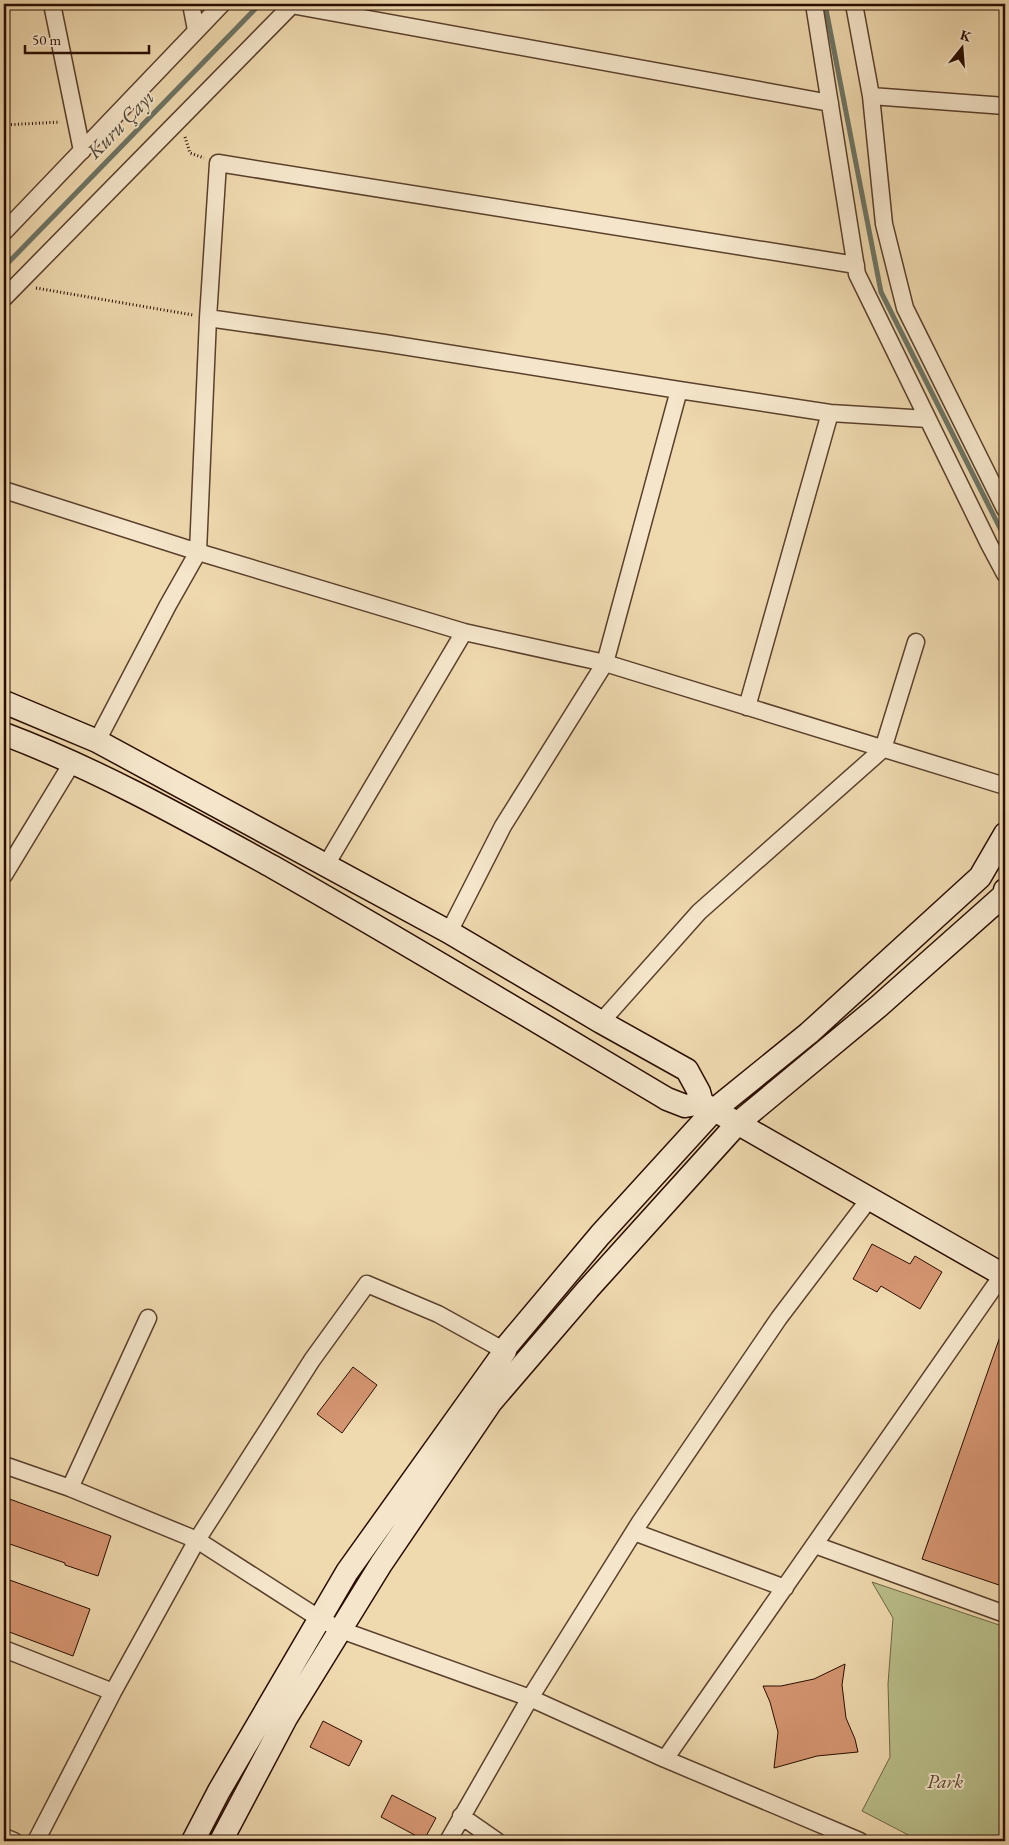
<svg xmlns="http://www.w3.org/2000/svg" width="1009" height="1845" font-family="'EB Garamond',serif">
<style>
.green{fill:#b9bf8b;stroke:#716646}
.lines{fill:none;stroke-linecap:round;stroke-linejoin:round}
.stream{stroke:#6d7566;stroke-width:5}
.building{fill:#d59672;stroke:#290d00}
.street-casing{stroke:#5a402c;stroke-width:19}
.secondary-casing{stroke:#290d00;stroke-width:25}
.path{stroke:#290d00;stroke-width:3;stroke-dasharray:1 2.5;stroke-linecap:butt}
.street{stroke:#f5e6cb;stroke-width:16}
.secondary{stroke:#f5e6cb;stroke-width:22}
.labels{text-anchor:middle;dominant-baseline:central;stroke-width:4;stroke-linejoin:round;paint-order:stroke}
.park-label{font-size:20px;font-style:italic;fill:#5b4b31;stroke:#f5e6cb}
.water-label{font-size:21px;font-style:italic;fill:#514a3c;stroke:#f5e6cb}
</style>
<rect width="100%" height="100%" fill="#efd9af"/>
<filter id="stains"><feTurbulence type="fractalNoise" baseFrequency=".004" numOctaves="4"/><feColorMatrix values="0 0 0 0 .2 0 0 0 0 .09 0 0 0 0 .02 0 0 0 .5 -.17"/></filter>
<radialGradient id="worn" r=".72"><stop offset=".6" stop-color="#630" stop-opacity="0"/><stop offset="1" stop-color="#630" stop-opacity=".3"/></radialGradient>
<path class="green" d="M872,1582L1005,1627V1831L997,1841H920L862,1811L890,1757L888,1684L893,1618Z"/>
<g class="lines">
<path class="stream" d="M825,4L881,292L1005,538
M4,267L260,4"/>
</g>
<path class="building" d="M872,1244L910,1264L915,1256L942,1272L920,1309L881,1286L877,1292L853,1279Z
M1003,1328H1005V1587L922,1559Z
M353,1367L377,1385L342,1433L317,1414Z
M4,1497L111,1536L98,1576L65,1565V1563L4,1542Z
M4,1578L90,1609L73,1656L4,1630Z
M845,1664L842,1685L846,1718L855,1739L858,1752L817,1756L774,1768L778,1732L770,1702L763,1686H781L814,1679Z
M323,1721L362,1741L349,1766L310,1747Z
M392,1795L436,1818L424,1840L381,1817Z"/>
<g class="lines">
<defs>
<path id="street" d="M52,4L82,151
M191,4L196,30
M814,4L857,274L989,544L1005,574
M854,4L871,96L884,224L905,308L1005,509
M291,5L830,103
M871,96L1005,106
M4,232L222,4
M4,298L293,4
M208,318L218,163L856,265
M4,490L198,552L464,632L605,663L1005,786
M747,707L830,413
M97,741L168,605L198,552L208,318L384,343L679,390L830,413L928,419
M326,865L464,632
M4,875L72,763
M449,932L503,826L605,663L679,390
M601,1022L699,912L883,749L916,642
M4,1465L70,1488L197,1540L320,1619L341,1630L530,1698L665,1759L860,1841
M70,1488L148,1318
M634,1532L785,1588
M815,1545L1005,1614
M4,1649L113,1692
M665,1759L1003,1274
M461,1816L497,1841
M4,1837L14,1841
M36,1841L113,1692L197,1540L312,1360L367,1284L438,1314L505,1351
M448,1841L530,1698L640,1522L779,1318L870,1198"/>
<path id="secondary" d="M4,702L97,741L449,932L601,1022L687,1070L699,1092L702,1103
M4,734C97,769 186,819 273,867C405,942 536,1021 667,1099L685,1106L702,1103L1005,1276
M193,1841L219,1791L347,1572L505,1351L506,1347L600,1235L714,1110L809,1033L980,877L1005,834
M221,1841L286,1718L381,1564L491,1402L588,1289L738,1123L879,1006L1004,895L1005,890"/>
</defs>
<use href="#street" class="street-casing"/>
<use href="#secondary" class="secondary-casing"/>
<path class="path" d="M4,125L60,122
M185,137L190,153L204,158
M36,288L193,315"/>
<use href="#street" class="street"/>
<use href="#secondary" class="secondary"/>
</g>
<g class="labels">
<g class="park-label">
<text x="945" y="1781">Park</text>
</g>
<g class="water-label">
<text transform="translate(120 124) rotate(-46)">Kuru Çayı</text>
</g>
</g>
<rect width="1009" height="1845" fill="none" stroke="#efd9af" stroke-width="20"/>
<rect x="5" y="5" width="999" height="1835" fill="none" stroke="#290d00" stroke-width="2.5"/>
<rect x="10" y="10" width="989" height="1825" fill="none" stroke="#290d00"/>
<g transform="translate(962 48) rotate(17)" stroke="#f5e6cb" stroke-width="4" paint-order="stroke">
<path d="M0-4L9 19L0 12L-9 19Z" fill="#290d00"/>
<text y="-8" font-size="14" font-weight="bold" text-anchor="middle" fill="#290d00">K</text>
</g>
<path d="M25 45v8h124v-8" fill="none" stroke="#290d00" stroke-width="2.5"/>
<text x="32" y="45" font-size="15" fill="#290d00" stroke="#f5e6cb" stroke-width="4" paint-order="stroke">50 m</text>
<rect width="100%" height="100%" filter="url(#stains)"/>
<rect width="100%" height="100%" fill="url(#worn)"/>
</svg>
